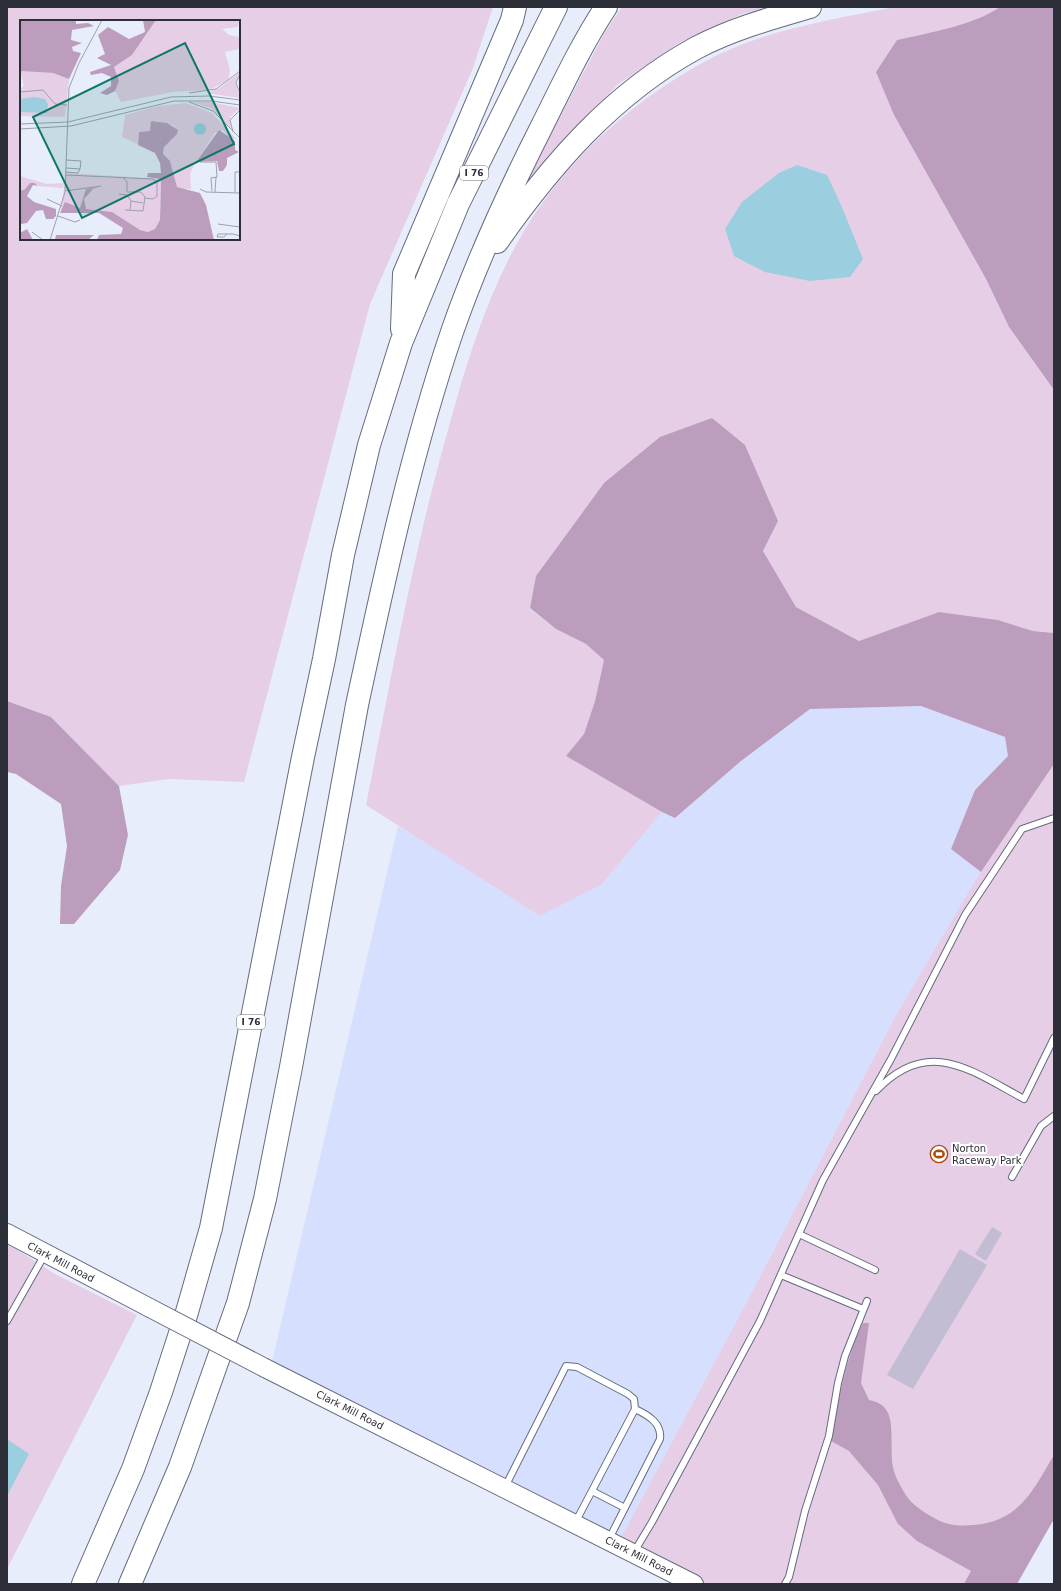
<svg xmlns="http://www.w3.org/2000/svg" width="1061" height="1591" font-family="'DejaVu Sans',sans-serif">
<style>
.built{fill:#d6e0fe}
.green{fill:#e5cee6;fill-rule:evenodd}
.forest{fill:#bd9dbd}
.water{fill:#9bcede}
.building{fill:#c3bdd3}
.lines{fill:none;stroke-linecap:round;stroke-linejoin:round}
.lane-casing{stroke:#656b7f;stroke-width:8}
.secondary-casing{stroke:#656b7f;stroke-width:20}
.highway-casing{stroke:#656b7f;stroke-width:24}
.lane{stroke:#fff;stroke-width:6}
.secondary{stroke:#fff;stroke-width:18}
.highway{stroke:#fff;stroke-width:22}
.secondary-bridge-casing{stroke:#656b7f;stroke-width:20;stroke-linecap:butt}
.secondary-bridge{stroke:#fff;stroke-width:18}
.labels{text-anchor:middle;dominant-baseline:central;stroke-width:4;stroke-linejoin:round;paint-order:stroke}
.shield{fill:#fff;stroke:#6b6d74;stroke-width:1}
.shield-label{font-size:9px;font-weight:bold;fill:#2c2f38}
.poi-label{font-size:10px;fill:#2c2f38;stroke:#fff;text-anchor:start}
.street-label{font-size:10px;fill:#2c2f38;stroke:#fff}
.inset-road{fill:none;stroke:#9da1ad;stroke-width:1}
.view{fill:#0f766e;fill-opacity:0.15;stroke:#0f766e;stroke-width:2}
.inset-edge{fill:none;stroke:#2c2f38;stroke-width:2}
</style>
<rect width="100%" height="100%" fill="#e8edfb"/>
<path class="built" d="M921,706L1005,737L1008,756L975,790L951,849L981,872L895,1017L752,1292L617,1545L270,1370L398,826L465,867L602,884L662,812L675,818L741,761L810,709Z"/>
<path class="green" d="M7,7H493L473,68L370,304L244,782L169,779L119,786L51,717L7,701ZM21,21H239V239H21Z
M622,7H767L742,14L677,44L617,85L532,181L527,179L605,32Z
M895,7H1000C975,25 928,33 897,40L894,115L986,279L1009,327L1054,390V633L1033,631L998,620L939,612L859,641L796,607L763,551L778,521L604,483L536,576L530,609L556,629L586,644L604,660L595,701L584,734L566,756L662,812L602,884L540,916L366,805C391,679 413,553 448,430C466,364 486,298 520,238C563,163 629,103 704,62C762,30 830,20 895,7Z
M1054,764V1481L997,1584H694L617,1545L752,1292L895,1017L975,881Z
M7,1243L55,1274L137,1315L7,1569Z"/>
<path class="forest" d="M1000,7H1054V390L1009,327L986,279L894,115L876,72L897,40C928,33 974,25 1000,7Z
M712,418L745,445L778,521L763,551L796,607L859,641L939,612L998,620L1033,631L1054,633V764L981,872L951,849L975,790L1008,756L1005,737L921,706L810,709L741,761L675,818L662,812L566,756L584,734L595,701L604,660L586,644L556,629L530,608L536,576L604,483L660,437Z
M7,701L51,717L119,786L128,835L120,870L74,924H60L61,886L67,846L61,804L16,774L7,772Z
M863,1323H869L861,1383L869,1400C877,1402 884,1404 888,1413C894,1426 890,1453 893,1467C894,1475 900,1485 904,1492C910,1504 925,1513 936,1519C949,1526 960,1526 974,1525C1020,1521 1033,1490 1054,1455V1519L1017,1584H964L971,1571L917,1541L898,1524L878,1485L849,1451L831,1441C839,1398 844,1363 863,1323Z"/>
<path class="water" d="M797,165L827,175L841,205L863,259L850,277L810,281L765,272L734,256L725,229L742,202L779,173Z
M7,1439L29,1454L7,1496Z"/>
<path class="building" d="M992,1227L1002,1233L986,1261L975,1254Z
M960,1249L987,1265L913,1389L887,1375Z"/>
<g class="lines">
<defs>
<path id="lane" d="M876,1091C928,1036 970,1070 1024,1099L1054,1038
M1012,1177L1041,1126L1054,1116
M799,1234L875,1270
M781,1275L863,1309
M7,1321L45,1254
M505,1487L566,1366L577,1367L628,1394L634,1399L635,1409L575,1523
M592,1491L625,1508
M609,1539L660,1439C662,1423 648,1415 635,1409
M634,1552L652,1522L760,1321L823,1180L891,1059L965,915L1022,829L1054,818
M785,1584L789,1577L805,1511L829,1436L838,1383L845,1356L867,1301"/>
<path id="secondary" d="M7,1233L150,1308
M265,1368L694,1584"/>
<path id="highway" d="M497,242C551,165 612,94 696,48C732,29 772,18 810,7
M402,329L404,274L512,20L515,7
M83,1584L133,1469L161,1392L187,1312L211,1228L303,757L324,659L343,555L369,445L401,343L458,204L556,7
M130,1584L180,1467L238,1303L265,1199L291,1067L357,705C384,579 411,453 452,332C477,260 508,193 542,126C562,86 581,45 606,7"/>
</defs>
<use href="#lane" class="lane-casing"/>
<use href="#secondary" class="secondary-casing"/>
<use href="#highway" class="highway-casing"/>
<use href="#lane" class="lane"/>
<use href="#secondary" class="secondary"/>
<use href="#highway" class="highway"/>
<defs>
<path id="secondary-bridge" d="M150,1308L265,1368"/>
</defs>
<use href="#secondary-bridge" class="secondary-bridge-casing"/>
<use href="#secondary-bridge" class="secondary-bridge"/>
</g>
<defs>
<symbol id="stadium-ring" viewBox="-11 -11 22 22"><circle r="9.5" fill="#fff" stroke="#ac4b09" stroke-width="1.5"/><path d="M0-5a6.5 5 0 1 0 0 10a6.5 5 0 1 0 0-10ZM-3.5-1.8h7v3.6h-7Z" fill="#ac4b09"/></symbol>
</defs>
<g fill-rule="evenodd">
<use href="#stadium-ring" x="929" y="1144" width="20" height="20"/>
</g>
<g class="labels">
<g class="shield">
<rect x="460" y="166" width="28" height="14" rx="3"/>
<rect x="237" y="1015" width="28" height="14" rx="3"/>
</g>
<g class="shield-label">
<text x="474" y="173">I 76</text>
<text x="251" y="1022">I 76</text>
</g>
<g class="poi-label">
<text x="952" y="1148">Norton<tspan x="952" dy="12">Raceway Park</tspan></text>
</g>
<g class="street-label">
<text transform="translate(61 1262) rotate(28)">Clark Mill Road</text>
<text transform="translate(350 1410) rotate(27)">Clark Mill Road</text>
<text transform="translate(639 1556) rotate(27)">Clark Mill Road</text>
</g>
</g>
<g transform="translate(20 20)">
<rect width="220" height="220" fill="#e8edfb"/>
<path d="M136,0H219L218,7L202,9L209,15L219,17V29L205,32L210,50L208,60L189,70L153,72L101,82L95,71L99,61L94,47L112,35ZM0,51L33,53L49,59L45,97L0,96V69L4,66ZM220,52L216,63L220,78L186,73L200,68ZM172,82H190L220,88L210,97L211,108L192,89ZM166,83L192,93L216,119L209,118L203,110L195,113L174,145L170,154L171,169L157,168L152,147L143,135L144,127L148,121H151L154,106L135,101L130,111L119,112L118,124L102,117L105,95L138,86ZM46,153L141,159L140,200L135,210L128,212L120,210L79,192L41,190ZM0,156L27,164L44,163L43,168L17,166L15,163L0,171Z" fill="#e5cee6"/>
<path d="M0,0H56V4L68,3L74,6L52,10L51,20L62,23L52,27L53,31L61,33L49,59L33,53L0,51ZM123,0H136L112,35L94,47L99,61L95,71L87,75L80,73L91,66V57L82,53L71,55L70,52L91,45L77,38L85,34L78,15L88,7L109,19L125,12ZM131,101L147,103L158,110L157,114L144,127L143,134L150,141L157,167L180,173L186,185L194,220H77L79,215L101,214L103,208L79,193H40L45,182L60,188L66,169L79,167L73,169L64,179L66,189L92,192L120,210L128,212L135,209L140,200L141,159L127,157L128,153H141L140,143L135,133L118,125L119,112L130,111ZM199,110L215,121V130L219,132L207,138V145L203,151H199L197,141L176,142ZM10,163H15L17,166L13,165L7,176L14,182L36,189V196L33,199H26L23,190L16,191L7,203L1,204L0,171L5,169ZM7,209L13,220H0V213ZM36,215H74L68,220H35Z" fill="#bd9dbd"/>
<path d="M14,77L25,79L28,84L27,93L0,92V79ZM174 109a6 6 0 1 1 12 0a6 6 0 1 1-12 0Z" fill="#9bcede"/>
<path class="inset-road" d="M220,54L216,63L220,73M0,72L23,70L35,84L47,85M169,73L196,69L220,51M169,82L193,91L220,118M0,104L48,102L151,77L189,76L220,80M0,109L51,106L154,81H192L220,85M213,112L210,100L220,90M180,142H196L197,157L191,158L192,171M46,148L60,149L61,141L46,140M46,152L58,153L60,149M46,155L133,159L137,162V176L133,179L124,178M103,157L107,162V172H121L125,177L123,191L105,190M180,169L186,172L220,173M45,171L81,166M195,172L196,157M215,172V152H220M99,174L107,175L111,181M27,179L42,186M110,190L111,181L123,183M38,196L55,202L60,200M198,204L220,207M12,212L23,220M207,214L204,217H197L198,214H213L220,216M30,220L45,172L49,68L59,43L82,0"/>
<path class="view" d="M165,23L214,124L62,198L13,97Z"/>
<rect width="220" height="220" class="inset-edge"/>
</g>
<rect width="1061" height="1591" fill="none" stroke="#2c2f38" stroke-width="16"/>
</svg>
